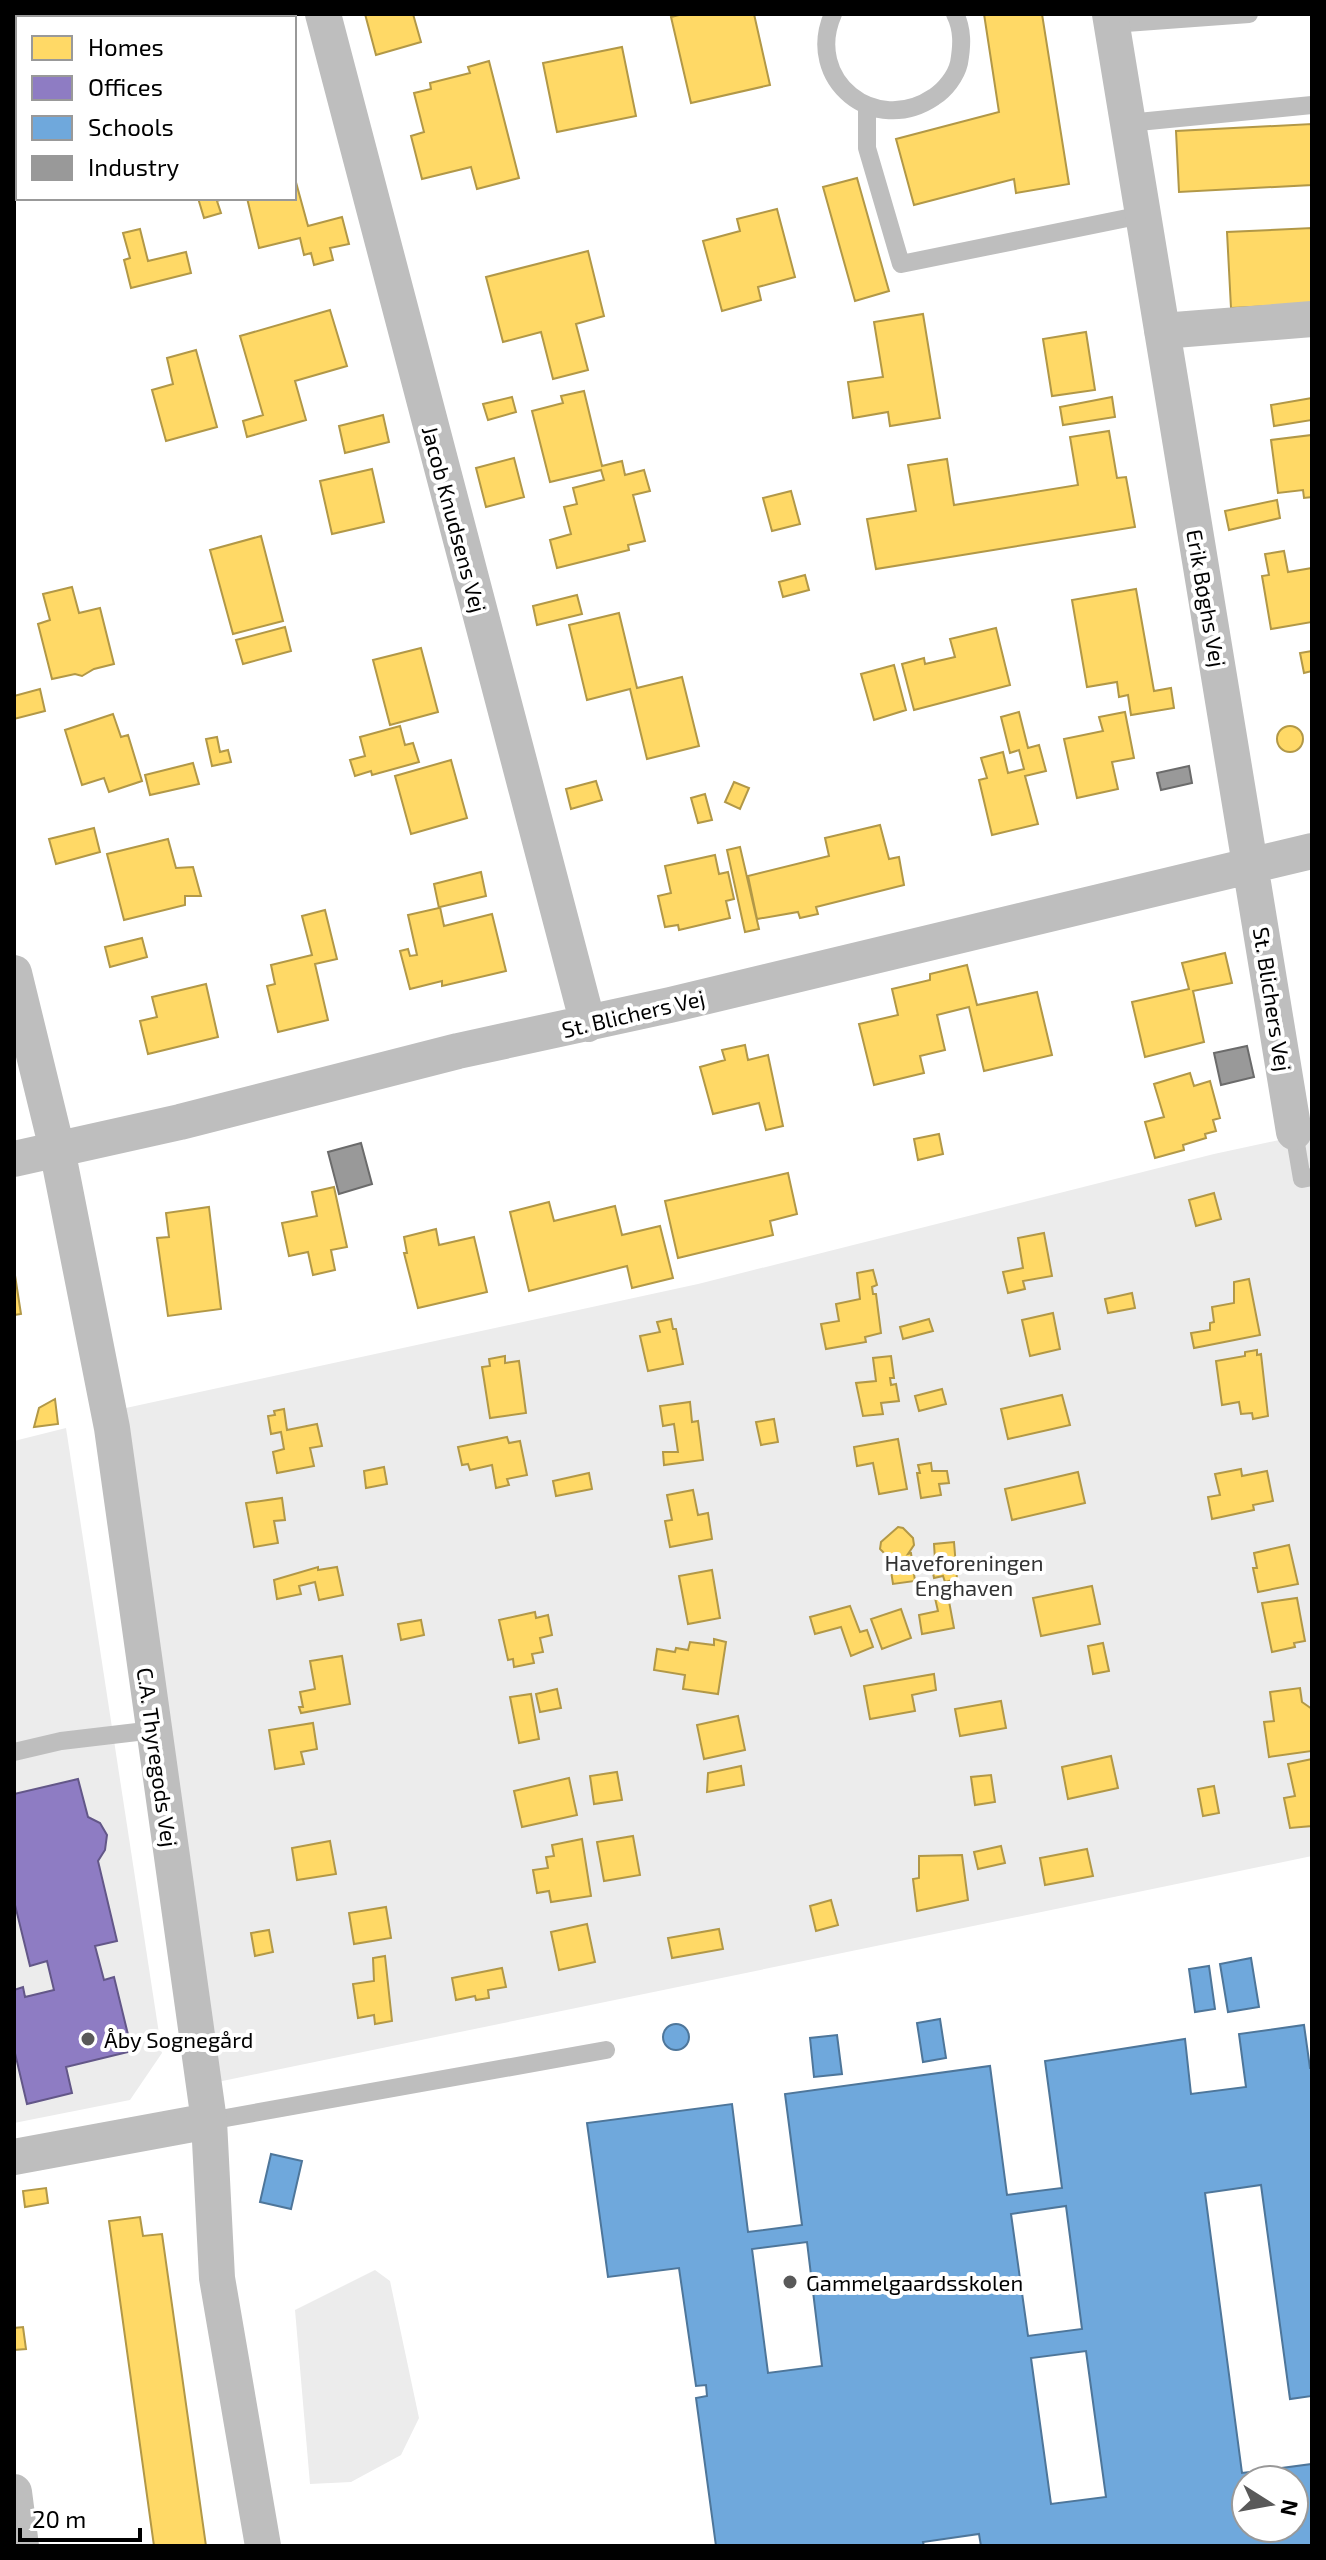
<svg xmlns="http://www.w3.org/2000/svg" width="1326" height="2560" font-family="'Exo 2',sans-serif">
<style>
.green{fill:#ececec}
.homes{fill:#ffd966;stroke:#b29847;stroke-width:2}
.offices{fill:#8e7cc3;stroke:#635788;stroke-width:2}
.schools{fill:#6fa8dc;stroke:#4e769a;stroke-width:2;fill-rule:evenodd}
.industry{fill:#999;stroke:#6b6b6b;stroke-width:2}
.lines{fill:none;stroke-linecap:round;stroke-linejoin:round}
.service{stroke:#bebebe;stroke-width:18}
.minor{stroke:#bebebe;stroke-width:36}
.poi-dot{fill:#595959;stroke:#fff;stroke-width:3}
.labels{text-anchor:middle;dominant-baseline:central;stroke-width:8;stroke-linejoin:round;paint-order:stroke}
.street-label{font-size:22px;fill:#000;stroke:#fff}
.park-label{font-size:22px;fill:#333;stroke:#fff}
.poi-label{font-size:22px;fill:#000;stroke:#fff;text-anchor:start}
</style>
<rect width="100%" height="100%" fill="#fff"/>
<path class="green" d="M1312,1133V1856L208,2084L112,1411L698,1284L1214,1154Z
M66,1428L162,2053L130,2100L14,2123V1441Z
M375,2270L390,2281L419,2418L401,2455L351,2482L310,2484L295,2310Z"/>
<path class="homes" d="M89,14H139L141,18H91Z
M180,14H207L197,18H182Z
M365,14H413L421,42L376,55Z
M683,14H754L770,85L691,103L671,17Z
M984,14H1042L1069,184L1016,193L1014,179L914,205L896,139L999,112Z
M622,47L636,116L557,132L543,63Z
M489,61L519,178L477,189L471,167L422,179L411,136L424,132L414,93L431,89L430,83L470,73L468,67Z
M1312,124V185L1179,192L1176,131Z
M294,175L308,226L342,217L349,244L330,248L333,260L314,265L311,253L304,255L300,238L259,248L247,198H294Z
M857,178L889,291L855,301L823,187Z
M198,198H225L217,201L221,213L204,218Z
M777,209L795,277L758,287L761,300L722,311L703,241L740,231L737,219Z
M1312,228V304L1231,308L1227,232Z
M140,229L148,261L186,252L191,273L131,288L124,260L130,258L123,233Z
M588,251L604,316L576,324L588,370L553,379L541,332L503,342L486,277Z
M330,310L347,366L295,381L306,420L247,437L243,421L263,415L240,336Z
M923,314L940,418L890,426L888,412L853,418L848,382L883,377L874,322Z
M1086,332L1095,390L1052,396L1043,339Z
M196,350L217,427L166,441L152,390L173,384L167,358Z
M584,391L602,466L622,461L625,475L644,470L650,491L633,495L645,541L628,545L629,550L557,568L550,540L571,534L564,507L577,504L573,488L604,480L601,470L550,482L532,411L563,403L561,396Z
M512,397L516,412L488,420L483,404Z
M1112,397L1115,417L1063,425L1060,407Z
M1312,398V420L1274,426L1271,405Z
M383,415L389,442L345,453L339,426Z
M1109,431L1117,478L1126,477L1135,527L876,569L867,519L916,511L908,465L947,459L954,505L1078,485L1070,437Z
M1312,435V497L1304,498L1303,490L1278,493L1271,440Z
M514,458L524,497L486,507L476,468Z
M372,469L384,522L332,534L320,481Z
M791,491L800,524L772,531L763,498Z
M1277,500L1280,518L1229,530L1225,511Z
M261,536L283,621L233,634L210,550Z
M1284,551L1288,572L1312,568V622L1271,629L1262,576L1269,575L1265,554Z
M805,575L809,590L783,597L779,582Z
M72,587L79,613L100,608L114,664L94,669L82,676L75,674L52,679L38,624L50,620L43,594Z
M1136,589L1154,691L1171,688L1174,708L1131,715L1128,695L1119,697L1117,682L1087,687L1072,600Z
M577,595L582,614L537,625L533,606Z
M619,613L637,688L682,677L699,746L647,759L630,689L587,700L569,625Z
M285,627L291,651L243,664L236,640Z
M996,628L1010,685L914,710L902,664L924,658L925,664L955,657L950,639Z
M421,648L438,712L390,725L373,660Z
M1312,651V671L1304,673L1300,653Z
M894,665L906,710L874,720L861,674Z
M40,689L45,711L14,719V696Z
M1019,712L1028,748L1039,745L1046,771L1025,776L1038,824L992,835L979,780L987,778L981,758L1003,752L1008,773L1024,769L1019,750L1010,753L1001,717Z
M1125,712L1134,758L1112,762L1118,789L1077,798L1064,739L1103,731L1099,717Z
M113,714L121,737L128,735L142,781L109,792L104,778L82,785L65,730Z
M1277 739a13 13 0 1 1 26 0a13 13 0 1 1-26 0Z
M400,726L405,745L413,743L419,762L372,775L371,771L355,776L350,760L365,756L360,737Z
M217,737L220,752L228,750L231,762L212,766L206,739Z
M451,760L467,818L411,834L395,776Z
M193,763L199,784L150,795L145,775Z
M596,781L602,800L571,809L566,789Z
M734,782L749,788L740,809L725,802Z
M705,794L712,820L698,823L691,798Z
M880,825L889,859L899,857L904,885L816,907L818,914L800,918L798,912L757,919L748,876L829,856L825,838Z
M94,828L100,852L56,864L49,839Z
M168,839L176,868L193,867L201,896H185V905L124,920L107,854Z
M740,847L759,929L745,932L727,850Z
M715,855L719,874L728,872L734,899L726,901L730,918L679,930L678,925L665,927L658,896L671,893L665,866Z
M481,872L486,896L440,907L444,926L492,914L506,971L442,986V981L410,989L400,951L408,949L410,956L417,955L408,915L439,908L434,884Z
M325,910L337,959L315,964L328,1020L278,1032L267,986L275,984L271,965L312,955L302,916Z
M142,938L147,957L110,967L105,947Z
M1225,953L1232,983L1193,991L1204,1042L1145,1057L1132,1002L1189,989L1182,963Z
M967,965L977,1005L1037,992L1052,1055L984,1071L969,1007L937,1015L945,1050L920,1056L924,1073L874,1085L859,1024L898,1015L892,989L930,980V974Z
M206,984L218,1037L148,1054L140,1021L157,1017L152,997Z
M745,1045L748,1060L768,1055L783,1126L766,1130L759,1103L713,1114L700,1067L725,1060L722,1050Z
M1190,1073L1194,1086L1210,1081L1220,1118L1213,1120L1216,1131L1205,1134L1206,1138L1183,1145L1184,1150L1155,1158L1145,1122L1164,1117L1154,1084Z
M939,1134L943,1154L918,1160L914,1139Z
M788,1173L797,1214L770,1221L773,1235L678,1258L665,1201Z
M334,1187L347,1247L331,1250L335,1270L313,1275L308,1252L289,1256L282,1223L317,1216L312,1192Z
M1214,1193L1221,1219L1196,1226L1189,1200Z
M549,1202L554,1221L615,1206L622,1235L660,1226L673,1278L632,1288L627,1266L529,1291L510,1212Z
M209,1207L221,1309L168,1316L157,1238L169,1237L166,1213Z
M436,1229L439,1245L474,1237L487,1292L418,1308L404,1253H407L404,1237Z
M1044,1233L1052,1276L1023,1281L1025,1289L1008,1293L1003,1272L1023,1268L1018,1238Z
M14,1269L21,1314L14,1315Z
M873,1270L877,1285L872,1287L873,1294H876L881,1333L865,1337L866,1342L826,1349L821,1324L839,1321L836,1304L860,1299L857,1273Z
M1249,1279L1260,1335L1194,1348L1191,1333L1210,1330V1323L1214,1322L1212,1307L1234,1303V1282Z
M1132,1293L1135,1308L1108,1313L1105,1299Z
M1053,1313L1060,1349L1030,1356L1022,1320Z
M671,1319L673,1329H676L683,1364L648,1371L640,1336L660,1332L657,1322Z
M929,1319L933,1331L903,1339L900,1327Z
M1257,1350V1355L1261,1354L1268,1416L1253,1419L1252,1413L1241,1414L1239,1402L1222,1405L1216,1361L1245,1356V1352Z
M505,1356V1363L519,1361L526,1413L490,1418L482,1367L490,1366L489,1359Z
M891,1356L894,1378H890L891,1385L896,1384L899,1401L881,1403L883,1414L863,1416L856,1383L876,1381L873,1358Z
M942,1389L946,1404L919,1411L915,1396Z
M1062,1395L1070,1425L1008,1439L1001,1409Z
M55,1399L58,1424L34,1427L39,1408Z
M690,1402L692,1422L698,1421L703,1460L664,1465L663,1452H678L674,1424L663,1426L660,1406Z
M284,1409L287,1430L317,1424L322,1446L310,1448L314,1466L277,1473L273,1452L284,1449L281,1432L271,1434L268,1416L275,1415L274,1411Z
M774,1419L778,1442L761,1445L756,1422Z
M507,1437L509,1443L520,1441L527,1475L507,1479L509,1485L496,1488L492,1465L470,1470L468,1464L462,1465L458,1447Z
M898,1439L907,1489L879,1494L873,1463L857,1466L854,1447Z
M931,1463L932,1471H947L949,1483L939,1484L941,1495L921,1498L917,1473H920L918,1465Z
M384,1467L387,1484L366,1488L364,1471Z
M1241,1469L1242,1476L1267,1471L1273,1501L1253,1505L1254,1510L1212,1519L1208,1497L1220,1495L1215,1474Z
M1078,1472L1085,1503L1012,1520L1005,1489Z
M589,1473L592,1489L556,1496L553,1481Z
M693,1490L698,1515L708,1513L712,1539L670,1547L665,1521L672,1520L667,1495Z
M282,1498L285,1520L274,1521L278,1543L254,1547L246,1503Z
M898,1527L903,1528L913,1538L914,1545L908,1554L911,1553L915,1581L893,1584L889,1558L880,1549L881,1542Z
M954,1542L957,1579L945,1582L943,1576L934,1578L931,1563L935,1560L934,1544Z
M1289,1545L1298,1584L1258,1592L1253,1568H1257L1254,1553Z
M318,1567V1570L337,1567L343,1595L319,1600L315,1582L299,1586L301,1594L277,1599L274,1580Z
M712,1570L720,1618L688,1624L679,1576Z
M1092,1586L1100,1624L1041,1636L1033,1598Z
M948,1596L954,1628L922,1634L919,1615L938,1611L935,1598Z
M1297,1598L1305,1641L1294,1643L1295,1647L1272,1652L1262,1603Z
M850,1606L860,1632L867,1630L873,1647L851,1656L841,1627L815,1634L810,1617Z
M901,1609L911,1638L882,1649L871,1619Z
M535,1612L536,1618L548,1615L552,1635L540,1638L543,1652L532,1654L534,1663L514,1667L513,1659L508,1660L499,1620Z
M421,1620L424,1635L401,1640L398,1624Z
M714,1639L726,1642L718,1694L683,1689L685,1675L654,1670L657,1649L675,1652L676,1648L688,1650L690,1642L714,1645Z
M1103,1643L1109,1671L1093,1674L1088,1646Z
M342,1656L350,1704L301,1713L299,1707H303L300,1692L315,1689L310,1661Z
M934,1674L936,1690L912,1695L915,1711L870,1719L864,1686Z
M1300,1688L1302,1702L1312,1709V1751L1269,1757L1264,1722L1274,1721L1270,1692Z
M557,1689L561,1708L540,1712L536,1694Z
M531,1694L539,1739L519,1743L510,1697Z
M1001,1701L1006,1728L960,1736L955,1709Z
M738,1716L745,1750L704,1759L697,1725Z
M313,1723L317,1749L301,1752L304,1764L275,1769L269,1730Z
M1111,1756L1118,1788L1068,1799L1062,1767Z
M1312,1759V1826L1290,1828L1284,1798L1295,1796L1288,1764Z
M741,1766L744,1785L707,1792L708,1773Z
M617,1772L622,1800L594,1804L590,1776Z
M991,1775L995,1802L975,1805L971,1777Z
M569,1778L577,1815L522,1827L514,1791Z
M1214,1786L1219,1813L1203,1816L1198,1789Z
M633,1836L640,1875L604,1881L597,1842Z
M582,1839L591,1896L551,1902L549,1891L537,1893L533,1870L548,1868L546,1857L554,1856L552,1845Z
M330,1841L336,1874L297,1880L292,1848Z
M1001,1846L1005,1863L978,1869L974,1852Z
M1087,1849L1093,1876L1045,1885L1040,1858Z
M962,1855L968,1900L917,1911L913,1879L919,1878V1856Z
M831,1900L838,1925L816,1931L810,1906Z
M386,1907L391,1938L354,1944L349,1913Z
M587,1924L595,1962L559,1970L551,1932Z
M719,1929L723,1949L672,1958L668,1938Z
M269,1930L273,1952L255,1956L251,1933Z
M385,1956L392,2021L375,2024L374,2015L358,2018L353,1984L374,1981L373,1958Z
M502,1968L506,1987L488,1990L489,1998L476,2000L475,1996L456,2000L452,1978Z
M46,2188L48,2203L25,2207L23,2191Z
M140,2217L143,2236L162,2234L206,2546H154L109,2221Z
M23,2327L26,2349L14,2350V2328Z"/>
<path class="offices" d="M78,1779L88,1817L100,1823L107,1835L105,1850L98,1861L117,1941L95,1946L104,1980L114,1977L132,2051L66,2067L72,2093L27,2104L14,2049V1990L23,1987L25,1997L54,1990L47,1961L30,1966L14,1901V1794Z"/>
<path class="schools" d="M1251,1958L1259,2007L1228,2012L1220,1964Z
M1209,1966L1215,2009L1195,2012L1189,1969Z
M940,2019L946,2058L923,2062L917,2023Z
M663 2037a13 13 0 1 1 26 0a13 13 0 1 1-26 0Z
M1304,2025L1310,2068H1312V2396L1290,2399L1261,2185L1205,2193L1242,2473L1312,2464V2546H981L979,2534L923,2542L924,2546H716L696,2398L707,2396L706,2385L696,2386L679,2268L608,2277L587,2123L732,2104L748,2232L802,2225L785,2094L990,2066L1007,2195L1062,2188L1045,2061L1185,2039L1191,2094L1246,2087L1239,2034ZM1066,2206L1082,2329L1028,2336L1011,2214ZM807,2242L822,2366L768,2373L752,2249ZM1086,2351L1106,2497L1051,2504L1031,2358ZM1246,2480H1294V2528H1246Z
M837,2035L842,2074L814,2077L810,2038Z
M271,2154L302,2161L291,2209L260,2202Z"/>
<path class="industry" d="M1189,766L1192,783L1161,790L1157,773Z
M1247,1046L1254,1077L1221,1085L1214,1053Z
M361,1143L372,1184L339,1194L328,1152Z"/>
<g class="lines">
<path class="service" d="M833,14C804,80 875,137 934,97C945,90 956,76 959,63C962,46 963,30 955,14
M1112,24L1249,14
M867,107V148L901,264L1142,215
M1128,123L1312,105
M1294,1132L1302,1179L1312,1177
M14,1752L61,1741L154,1730
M209,2121L606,2050"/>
<path class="minor" d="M323,14L588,1024
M1110,14L1294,1132
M1162,331L1312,319
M14,973L57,1149L112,1428L209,2121L217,2278L263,2546
M14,1159L180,1122L458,1051L670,1005L1312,851
M14,2157L209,2121
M14,2492L21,2546"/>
</g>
<g class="poi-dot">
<circle cx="88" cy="2039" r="8"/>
<circle cx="790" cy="2282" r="8"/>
</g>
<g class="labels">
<g class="street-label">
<text transform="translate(455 519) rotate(75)">Jacob Knudsens Vej</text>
<text transform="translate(1207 598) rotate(80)">Erik Bøghs Vej</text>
<text transform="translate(1273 999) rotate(81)">St. Blichers Vej</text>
<text transform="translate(633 1013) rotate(-13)">St. Blichers Vej</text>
<text transform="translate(158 1757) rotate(82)">C.A. Thyregods Vej</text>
</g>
<g class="park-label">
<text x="964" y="1562">Haveforeningen<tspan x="964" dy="25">Enghaven</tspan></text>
</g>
<g class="poi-label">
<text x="104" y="2039">Åby Sognegård</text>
<text x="806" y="2282">Gammelgaardsskolen</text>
</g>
</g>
<rect width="1326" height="2560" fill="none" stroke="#000000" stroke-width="32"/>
<rect x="16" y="16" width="280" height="184" fill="#ffffff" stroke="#999999" stroke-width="2"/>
<rect x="32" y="36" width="40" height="24" fill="#ffd966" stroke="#999999" stroke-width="2"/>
<text x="88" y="56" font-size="24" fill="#000000">Homes</text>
<rect x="32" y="76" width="40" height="24" fill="#8e7cc3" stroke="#999999" stroke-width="2"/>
<text x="88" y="96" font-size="24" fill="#000000">Offices</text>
<rect x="32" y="116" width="40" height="24" fill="#6fa8dc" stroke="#999999" stroke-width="2"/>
<text x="88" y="136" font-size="24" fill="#000000">Schools</text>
<rect x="32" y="156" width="40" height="24" fill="#999999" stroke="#999999" stroke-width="2"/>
<text x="88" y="176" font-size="24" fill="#000000">Industry</text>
<g transform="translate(1270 2504) rotate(101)"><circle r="38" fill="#ffffff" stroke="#999999" stroke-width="2"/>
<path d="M0-6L14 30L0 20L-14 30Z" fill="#595959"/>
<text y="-12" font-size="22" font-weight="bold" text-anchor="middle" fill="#000000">N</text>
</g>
<path d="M20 2528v12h120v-12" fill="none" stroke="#000000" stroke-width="4"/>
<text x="32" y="2528" font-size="24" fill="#000000" stroke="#ffffff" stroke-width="6" paint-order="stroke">20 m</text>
</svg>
